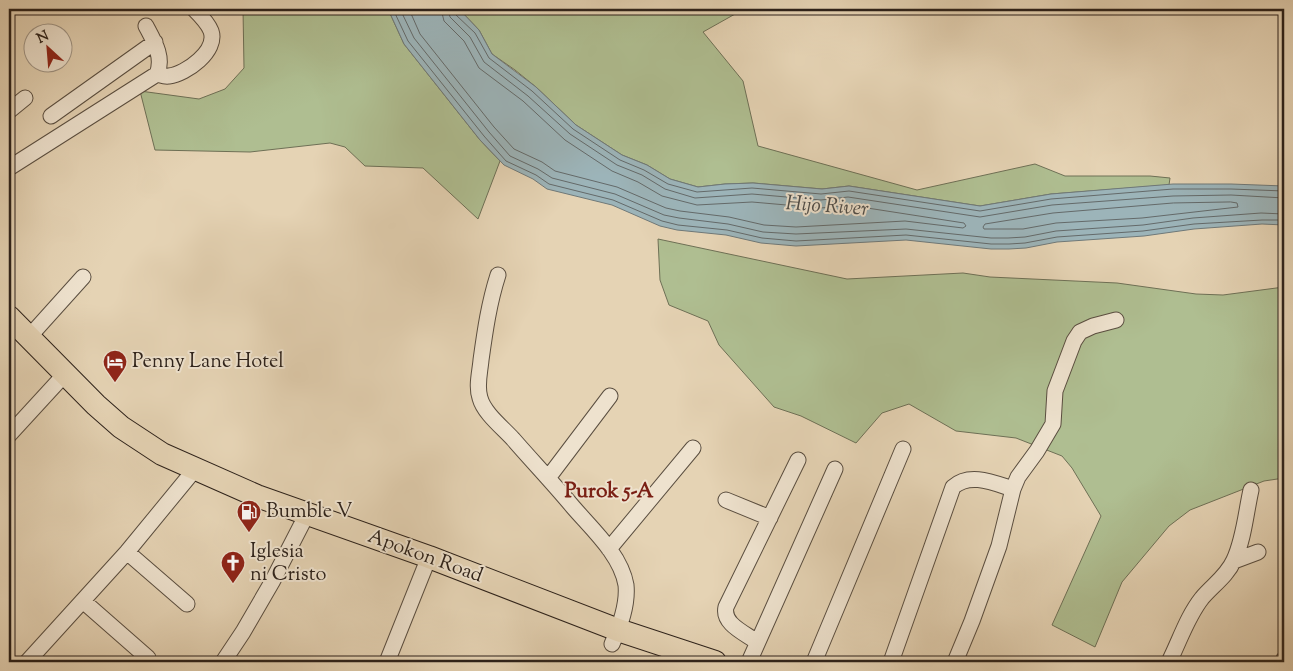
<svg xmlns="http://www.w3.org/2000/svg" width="1293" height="671" font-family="'Sorts Mill Goudy',serif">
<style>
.green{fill:#afbe91;stroke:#6e7056}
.water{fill:#9cb4b9;stroke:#6f7979}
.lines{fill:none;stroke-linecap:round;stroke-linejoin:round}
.shore{stroke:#646a6a;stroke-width:1}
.minor-casing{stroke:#5a4e40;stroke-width:17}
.highway-casing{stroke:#2c211a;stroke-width:24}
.minor{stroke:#eee2ce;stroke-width:15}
.highway{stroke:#e5d3b4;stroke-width:22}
.labels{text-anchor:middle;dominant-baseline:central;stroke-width:4;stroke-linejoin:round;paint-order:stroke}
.poi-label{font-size:20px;fill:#2c211a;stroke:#eee2ce;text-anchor:start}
.street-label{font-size:20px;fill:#2c211a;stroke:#eee2ce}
.water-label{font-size:21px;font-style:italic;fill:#4e4d4a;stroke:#eee2ce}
.neighbourhood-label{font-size:21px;font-weight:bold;fill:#7a1f14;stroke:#eee2ce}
</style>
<rect width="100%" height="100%" fill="#e5d3b4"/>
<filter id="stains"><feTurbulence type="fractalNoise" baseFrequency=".004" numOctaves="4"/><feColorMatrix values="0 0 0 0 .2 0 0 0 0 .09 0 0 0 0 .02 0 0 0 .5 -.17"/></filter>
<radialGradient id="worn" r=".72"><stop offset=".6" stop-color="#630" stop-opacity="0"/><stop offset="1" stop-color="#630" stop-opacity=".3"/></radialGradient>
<path class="green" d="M243,9H388L404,44L480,140L500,161L478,219L423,168L365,166L345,147L330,143L250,152L155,150L140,91L199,99L225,89L244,68Z
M459,9H744L703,32L743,81L758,146L917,190L1035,164L1065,176H1150L1170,178L1169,185L1051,194L980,206L849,186L822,189L753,183L725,184L698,187L670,179L647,165L622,155L576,125L536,87L515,70L492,54L479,30Z
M658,239L847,279L963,273L990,277L1117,283L1196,294L1223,295L1284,287V478L1264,481L1190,510L1169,526L1122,582L1095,647L1052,625L1101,516L1072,468L1062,456L1016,438L956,431L909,404L882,413L856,443L801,416L774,407L719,345L708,321L669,305L660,280Z"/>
<path class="water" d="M388,9H459L479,30L492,54L536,87L576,125L622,155L647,165L670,179L698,187L725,184L753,183L822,189L849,186L980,206L1051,194L1173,184H1231L1284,186V225L1262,224L1194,229L1144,236L1057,242L1026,248L1009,249H991L906,240L796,246L761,243L726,235L677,230L660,226L612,205L547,189L533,179L504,165L480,140L404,44Z"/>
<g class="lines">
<path class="shore" d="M393,9L408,41L484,136L506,161L536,175L549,184L613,200L662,221L678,225L727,230L762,238L796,241L906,235L991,244H1009L1025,243L1057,237L1143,231L1194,224L1262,220H1284
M400,9L414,38L489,132L510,156L538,169L552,178L615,194L664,215L679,218L728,224L763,232L796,234L906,229L991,238H1008L1025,237L1056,231L1143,225L1193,218L1261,213L1284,214
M409,9L420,34L494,127L514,149L542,162L555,171L617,187L666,208L680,211L729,217L764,225L796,227L905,221L963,228L966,226L964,223L848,205L821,208L752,202L697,205L662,196L638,182L612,171L565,140L523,101L479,68L464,41L444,21L441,9
M448,9L450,17L470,37L484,62L528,96L570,134L617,165L642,175L665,189L695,198L752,194L821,200L848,197L980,217L1052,205L1173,196L1231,195L1284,198
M455,9L456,15L475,33L489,58L532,91L573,129L620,160L644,170L668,184L697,192L752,188L821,194L849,191L980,211L1051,199L1173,189H1231L1284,191
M1231,202L1237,203L1238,207L1142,218L1056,223L1023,229H984L983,227L985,224L1053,213L1173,203Z"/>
<defs>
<path id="minor" d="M157,74C161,75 165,77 169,76C186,74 218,51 211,31C208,23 200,15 194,9
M9,111L25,98
M51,116L155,42
M9,168L157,74C164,57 154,41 146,26
M498,275C489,303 485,331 481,360C480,372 476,386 480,398C484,413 502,427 513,439C533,462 554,484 573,507C592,529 621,555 626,585C628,605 620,626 612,644
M29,337L83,277
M9,435L65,374
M548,478L610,396
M726,500L770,518
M609,549L693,448
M127,552L187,604
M1234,561L1258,552
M83,601L148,658
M757,642C745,633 722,624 726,607L798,460
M27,662L127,552L196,468
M223,662L243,632L272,582L307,514
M387,662L429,557
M749,662L835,469
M814,662L903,449
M891,662L953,487C970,472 994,483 1013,489
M955,662L972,621L999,546L1013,489L1018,477L1037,451L1053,424L1055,391L1074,341L1080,332L1093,326L1116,320
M1169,662C1180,640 1187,617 1202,598C1213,585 1227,576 1234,560C1244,539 1246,512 1251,490
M1283,662L1284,659"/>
<path id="highway" d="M9,317L96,405L121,427L162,454L257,496L429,557L618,630L715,662"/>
</defs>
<use href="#minor" class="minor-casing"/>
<use href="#highway" class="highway-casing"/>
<use href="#minor" class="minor"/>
<use href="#highway" class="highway"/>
</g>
<defs>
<symbol id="hotel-pin" viewBox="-11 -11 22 30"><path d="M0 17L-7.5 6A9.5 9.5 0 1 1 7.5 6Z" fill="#8f2418" stroke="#eee2ce"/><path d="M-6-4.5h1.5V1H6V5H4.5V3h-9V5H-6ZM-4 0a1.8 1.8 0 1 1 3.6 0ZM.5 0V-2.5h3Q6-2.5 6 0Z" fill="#fff"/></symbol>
<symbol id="fuel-pin" viewBox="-11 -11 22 30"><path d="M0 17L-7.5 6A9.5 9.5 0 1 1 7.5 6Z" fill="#8f2418" stroke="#eee2ce"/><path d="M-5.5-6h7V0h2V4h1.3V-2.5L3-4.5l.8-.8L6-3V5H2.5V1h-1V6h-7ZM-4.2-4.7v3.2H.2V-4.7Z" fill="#fff"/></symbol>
<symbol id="church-pin" viewBox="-11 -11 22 30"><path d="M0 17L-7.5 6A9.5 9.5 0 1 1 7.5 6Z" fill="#8f2418" stroke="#eee2ce"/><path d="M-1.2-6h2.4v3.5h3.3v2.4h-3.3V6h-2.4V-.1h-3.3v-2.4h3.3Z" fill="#fff"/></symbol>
</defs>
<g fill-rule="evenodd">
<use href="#hotel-pin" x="101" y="348" width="28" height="38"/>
<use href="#fuel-pin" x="235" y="498" width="28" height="38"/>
<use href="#church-pin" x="219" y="549" width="28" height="38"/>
</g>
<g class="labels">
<g class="poi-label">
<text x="132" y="362">Penny Lane Hotel</text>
<text x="266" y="512">Bumble V</text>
<text x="250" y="552">Iglesia<tspan x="250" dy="23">ni Cristo</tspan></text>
</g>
<g class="street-label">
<text transform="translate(425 557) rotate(20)">Apokon Road</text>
</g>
<g class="water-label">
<text transform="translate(827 207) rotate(4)">Hijo River</text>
</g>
<g class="neighbourhood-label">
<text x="609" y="492">Purok 5-A</text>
</g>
</g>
<rect width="1293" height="671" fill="none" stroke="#e5d3b4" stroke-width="30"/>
<rect x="10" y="10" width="1273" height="651" fill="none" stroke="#2c211a" stroke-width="2.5"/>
<rect x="15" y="15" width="1263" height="641" fill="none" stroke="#2c211a"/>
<g transform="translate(48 48) rotate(334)"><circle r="24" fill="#eee2ce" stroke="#a09586"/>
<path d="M0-4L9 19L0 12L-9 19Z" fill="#8f2418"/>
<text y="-8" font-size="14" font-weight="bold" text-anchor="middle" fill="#2c211a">N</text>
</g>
<rect width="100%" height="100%" filter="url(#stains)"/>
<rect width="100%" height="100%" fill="url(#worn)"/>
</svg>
